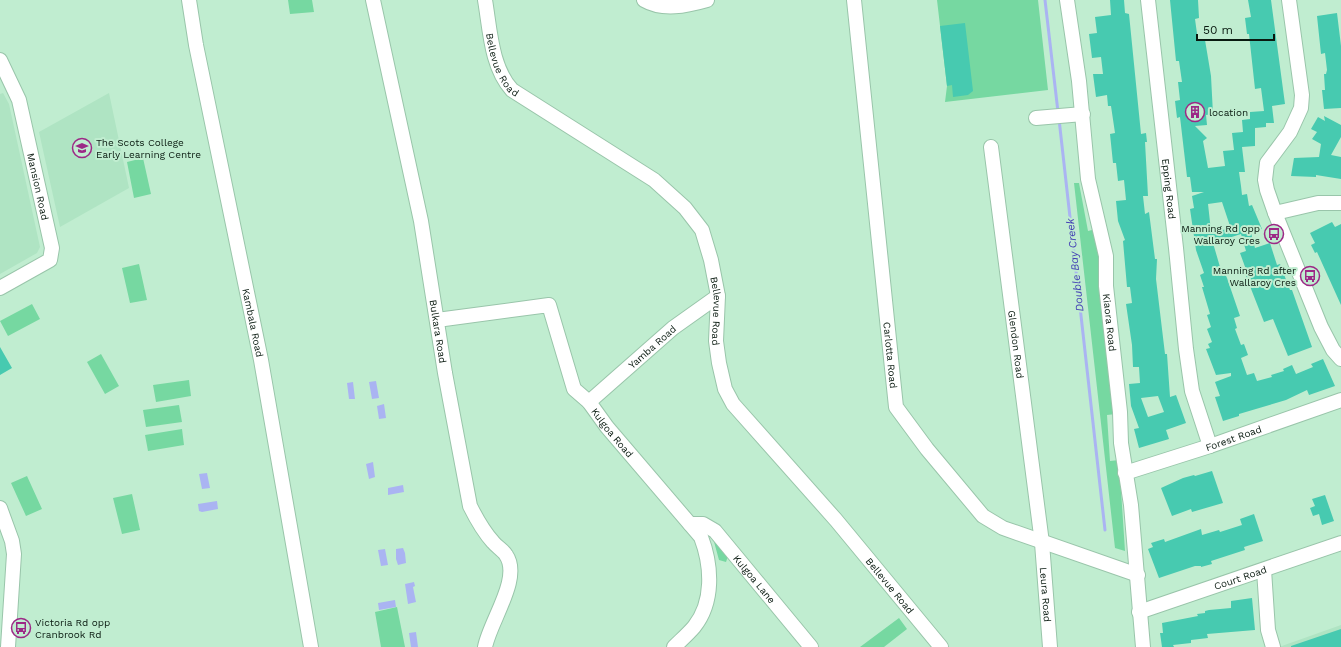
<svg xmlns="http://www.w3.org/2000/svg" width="1341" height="647" font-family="'Work Sans',sans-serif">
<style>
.built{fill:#afe4c3}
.green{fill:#76d8a1}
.water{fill:#aab4f2}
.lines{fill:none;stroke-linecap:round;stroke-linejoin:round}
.stream{stroke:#aab4f2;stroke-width:3}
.building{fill:#47cab0;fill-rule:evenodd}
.minor-casing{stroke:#99c5aa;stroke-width:16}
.minor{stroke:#fff;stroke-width:14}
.labels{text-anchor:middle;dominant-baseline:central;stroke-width:4;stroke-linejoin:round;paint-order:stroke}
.street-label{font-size:10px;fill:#091a10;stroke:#c0edd0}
.poi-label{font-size:10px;fill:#091a10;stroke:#c0edd0;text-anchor:start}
.water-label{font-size:11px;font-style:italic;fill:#423fb4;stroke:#c0edd0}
</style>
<rect width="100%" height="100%" fill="#c0edd0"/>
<path class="built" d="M3,93L9,104L40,247L37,253L0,274V94Z
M109,93L129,188L60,227L39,132Z
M1341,625V647H1279Z"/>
<path class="green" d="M288,0H312L314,12L290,14Z
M937,0H1038L1048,90L945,102L947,86Z
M143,158L151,194L134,198L127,162Z
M1074,183H1079L1088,231L1096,229L1102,266L1116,414L1107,415L1110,461L1119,460L1125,551L1115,548Z
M139,264L147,300L130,303L122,268Z
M32,304L40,319L8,336L0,321Z
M101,354L119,386L105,394L87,362Z
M189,380L191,396L156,402L153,385Z
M179,405L182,422L146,427L143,410Z
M182,429L184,445L148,451L145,435Z
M27,476L42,509L26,516L11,483Z
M132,494L140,530L122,534L113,498Z
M713,538L728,556L726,562L719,560Z
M397,607L405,647H381L375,612Z
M899,618L907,629L884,647H860Z"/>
<path class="water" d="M376,381L379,398L372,399L369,382Z
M353,382L355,399H349L347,383Z
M384,404L386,418L379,419L377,406Z
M373,462L375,477L369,479L366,464Z
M207,473L210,488L202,489L199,474Z
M403,485L404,492L388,495V488Z
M217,501L218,509L202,512L199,511L198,504Z
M403,548L405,553L406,563L398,565L396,559V549Z
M385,549L388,565L381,566L378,550Z
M414,582L415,586L413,587L416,602L408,604L405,584Z
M395,600L396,607L379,610L378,603Z
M416,632L418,647H411L409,633Z"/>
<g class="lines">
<path class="stream" d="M1045,0L1058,112
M1059,119L1105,530"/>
</g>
<path class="building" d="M1110,0H1124L1125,13L1129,14L1141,134L1146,133L1147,142H1145L1148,196H1143L1145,214L1149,212L1155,259H1157L1156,279L1165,354H1167L1170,397L1176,395L1186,423L1166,430L1169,439L1139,448L1134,429L1139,428L1131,406L1129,384L1140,383L1139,367H1133L1132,345L1126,304L1132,303L1130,287H1127L1123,241L1125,240L1118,221L1116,201L1126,200L1124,180L1118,181L1116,163H1113L1110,134L1115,133L1111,106H1108L1107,95L1096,97L1093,74H1103L1101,57L1092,58L1089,34L1097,33L1095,17L1111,15ZM1158,396L1164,412L1148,417L1141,398Z
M1170,0H1198L1199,18L1195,19L1198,41L1205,40L1211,76L1213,114L1206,115L1207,125L1195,126L1207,138L1203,141L1208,168L1225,166L1223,151L1234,150L1232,133L1243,132L1242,120L1250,119V112L1264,111L1261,88L1255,89L1249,34H1247L1245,18L1251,17L1248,0H1271L1285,104L1272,106L1274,123H1266V127L1255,128V146L1242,147L1245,172H1239L1241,186L1242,195L1247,194L1249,206L1252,205L1262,229L1251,233L1255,248L1270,243L1277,265L1280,264L1290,290H1292L1312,347L1288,356L1273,319L1264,322L1246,276L1248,275L1240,253L1246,251L1241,234L1213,243L1220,267H1222L1227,278L1240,316L1234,318L1237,328L1235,329L1241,345L1244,344L1248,355L1241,358L1247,375L1254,373L1257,381L1272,377L1271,375L1284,371L1283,369L1292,365L1296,374L1313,367L1311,364L1323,359L1335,386L1309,395L1307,390L1286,400L1239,414V416L1223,421L1215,397L1220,396L1215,382L1231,376V373L1216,375L1206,349L1210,348L1208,344L1212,342L1207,329L1211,327L1207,315L1210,314L1202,287H1204L1200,275L1204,273L1196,250L1190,209L1194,208L1192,196L1204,192H1192L1190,177H1187L1180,117L1177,118L1175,101L1180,100L1178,82H1182L1179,61H1176ZM1222,202L1231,229L1211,231L1208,204Z
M1337,13L1341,46V108L1324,109L1322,90H1325L1324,74H1326L1327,70L1325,53L1321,54L1317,16Z
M965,23L973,91L968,95L953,97L952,85L947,86L940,26Z
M1324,116L1341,125V137L1331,155L1341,157V179L1316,175V177L1291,176L1294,158L1319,157L1321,144L1312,139L1317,132L1311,129L1318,117L1325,121Z
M1332,222L1335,227L1341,224V305L1317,252L1315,253L1311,245L1315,243L1310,233Z
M0,347L12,368L0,375Z
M1212,471L1223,503L1192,512L1191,509L1172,516L1161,488L1183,478L1194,475L1195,476Z
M1325,495L1334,521L1322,525L1319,514L1313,516L1310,508L1315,506L1312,499Z
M1254,514L1263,541L1244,547L1245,550L1211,561L1212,564L1201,567V566H1195L1159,578L1148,549L1153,547L1151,543L1164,539L1165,542L1201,529L1202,535L1219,530L1220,532L1242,525L1240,519Z
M1252,598L1255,630L1207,634L1208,638L1191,640V643L1173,645L1174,647H1162L1160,633H1163L1162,623L1198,616L1197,614L1205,613V611L1209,610L1231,608V601Z
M1341,629V647H1291V646Z"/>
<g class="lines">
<defs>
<g id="minor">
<path id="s1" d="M189,0L196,45L261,360L311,647"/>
<path id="s2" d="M373,0L421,221L445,373L470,506C477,520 483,531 493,542C497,547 503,550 506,555C522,578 490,621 485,647"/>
<path id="s3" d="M485,0C490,29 491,67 512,90L654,180L685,208L702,230L711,260L718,296L716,341L719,363L725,389L733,404L836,520L941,647"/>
<path d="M644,0C663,11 686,6 707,0"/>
<path id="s4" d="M854,0L896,407L927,449L983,516L1003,528L1138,575"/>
<path id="s5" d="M1067,0L1079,81L1088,179L1106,256V286L1120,412L1121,443L1131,505L1143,647"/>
<path id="s6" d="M1148,0L1176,248L1186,349L1192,391L1210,446"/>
<path d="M1289,0L1302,95L1301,108L1290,132L1267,163L1265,180L1267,190L1275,213L1321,327L1333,350L1341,359"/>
<path id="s7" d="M0,60L19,100L52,248L50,260L0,288"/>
<path d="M1036,118L1083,114"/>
<path id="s8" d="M991,147L1042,543L1050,647"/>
<path d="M1275,213L1318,203H1341"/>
<path id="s9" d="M437,320L549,305L574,389L589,402L607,427L701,537C712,566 714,602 694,627C688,634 680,641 674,647"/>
<path id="s10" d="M589,402L673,328L718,296"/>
<path id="s11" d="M1125,473L1210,446L1341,400"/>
<path d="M0,508L12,541L14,554L8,647"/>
<path id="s12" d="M690,524H703L715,531L811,647"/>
<path d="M1264,570L1268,630L1273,647"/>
<path id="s13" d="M1139,612L1341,543"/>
</g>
</defs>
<use href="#minor" class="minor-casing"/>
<use href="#minor" class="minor"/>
</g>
<defs>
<symbol id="building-ring" viewBox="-11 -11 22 22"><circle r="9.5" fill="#c0edd0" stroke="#9c2986" stroke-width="1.5"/><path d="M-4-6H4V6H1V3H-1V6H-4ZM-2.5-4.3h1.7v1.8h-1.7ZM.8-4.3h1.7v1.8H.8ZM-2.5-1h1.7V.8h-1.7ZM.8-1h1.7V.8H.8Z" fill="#9c2986"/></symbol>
<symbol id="school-ring" viewBox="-11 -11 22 22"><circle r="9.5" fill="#c0edd0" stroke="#9c2986" stroke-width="1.5"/><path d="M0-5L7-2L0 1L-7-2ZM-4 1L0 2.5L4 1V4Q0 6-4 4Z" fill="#9c2986"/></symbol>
<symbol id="bus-ring" viewBox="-11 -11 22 22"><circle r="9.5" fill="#c0edd0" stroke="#9c2986" stroke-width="1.5"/><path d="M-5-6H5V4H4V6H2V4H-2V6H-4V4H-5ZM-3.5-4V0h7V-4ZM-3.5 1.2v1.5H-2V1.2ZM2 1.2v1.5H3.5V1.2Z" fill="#9c2986"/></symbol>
</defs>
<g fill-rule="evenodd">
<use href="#building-ring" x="1184" y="101" width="22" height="22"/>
<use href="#school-ring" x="71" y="137" width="22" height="22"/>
<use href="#bus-ring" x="1263" y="223" width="22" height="22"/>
<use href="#bus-ring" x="1299" y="265" width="22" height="22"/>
<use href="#bus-ring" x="10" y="617" width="22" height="22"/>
</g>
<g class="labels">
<g class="street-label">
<text stroke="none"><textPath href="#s3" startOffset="68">Bellevue Road</textPath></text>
<text stroke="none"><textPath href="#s7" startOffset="133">Mansion Road</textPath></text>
<text stroke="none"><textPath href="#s6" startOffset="190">Epping Road</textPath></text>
<text stroke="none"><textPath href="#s3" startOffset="416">Bellevue Road</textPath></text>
<text stroke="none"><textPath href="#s1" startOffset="329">Kambala Road</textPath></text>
<text stroke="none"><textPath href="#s5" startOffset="326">Kiaora Road</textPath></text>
<text stroke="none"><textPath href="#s2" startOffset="338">Bulkara Road</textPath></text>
<text stroke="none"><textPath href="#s8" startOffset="199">Glendon Road</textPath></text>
<text stroke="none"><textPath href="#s10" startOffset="84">Yamba Road</textPath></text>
<text stroke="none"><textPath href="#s4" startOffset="357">Carlotta Road</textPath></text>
<text stroke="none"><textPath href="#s9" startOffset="259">Kulgoa Road</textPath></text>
<text stroke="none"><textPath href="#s11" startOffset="114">Forest Road</textPath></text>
<text stroke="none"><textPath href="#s12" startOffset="89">Kulgoa Lane</textPath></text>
<text stroke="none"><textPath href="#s13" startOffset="107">Court Road</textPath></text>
<text stroke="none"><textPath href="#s3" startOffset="752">Bellevue Road</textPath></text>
<text stroke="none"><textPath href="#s8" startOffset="451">Leura Road</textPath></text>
</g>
<g class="poi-label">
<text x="1209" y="112">location</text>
<text x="96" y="142">The Scots College<tspan x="96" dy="12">Early Learning Centre</tspan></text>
<text x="1260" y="228" text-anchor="end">Manning Rd opp<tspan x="1260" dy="12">Wallaroy Cres</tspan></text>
<text x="1296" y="270" text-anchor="end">Manning Rd after<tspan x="1296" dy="12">Wallaroy Cres</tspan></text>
<text x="35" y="622">Victoria Rd opp<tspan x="35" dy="12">Cranbrook Rd</tspan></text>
</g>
<g class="water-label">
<text transform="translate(1075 265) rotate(-96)">Double Bay Creek</text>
</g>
</g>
<path d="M1197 34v6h77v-6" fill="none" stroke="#091a10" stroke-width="2"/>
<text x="1203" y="34" font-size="12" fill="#091a10" stroke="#c0edd0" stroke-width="3" paint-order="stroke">50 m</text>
</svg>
